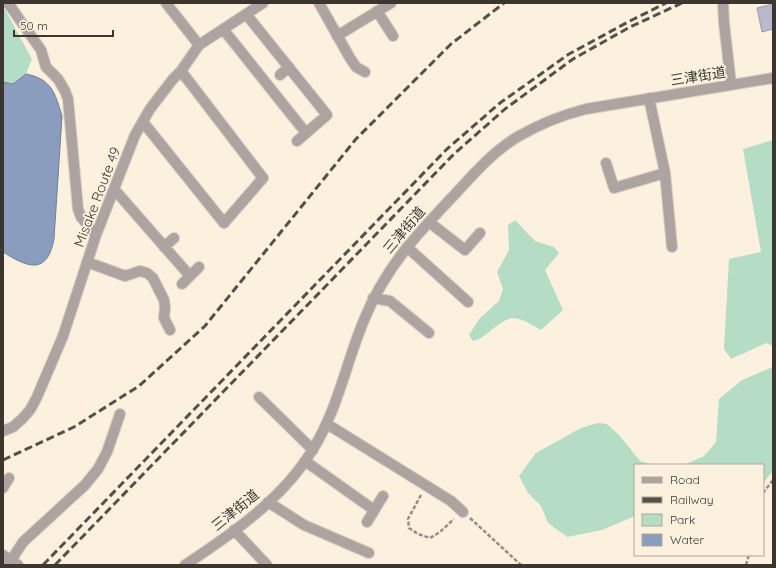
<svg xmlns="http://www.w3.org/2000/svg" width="776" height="568" font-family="Quicksand,'Noto Sans JP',sans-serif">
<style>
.green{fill:#b5dcc4}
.water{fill:#8a9dbf;stroke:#727e94}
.building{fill:#bab9cc;stroke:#9b9aad}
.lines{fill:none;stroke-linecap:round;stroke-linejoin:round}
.minor-casing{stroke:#d5ccbc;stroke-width:12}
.path{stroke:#968e82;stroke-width:2.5;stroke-dasharray:4 2;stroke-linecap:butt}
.minor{stroke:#ada3a0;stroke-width:10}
.rail{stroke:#555048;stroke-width:3;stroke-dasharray:8 4;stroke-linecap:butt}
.labels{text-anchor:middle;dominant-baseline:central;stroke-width:3.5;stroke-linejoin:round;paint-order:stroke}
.street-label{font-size:14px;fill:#3b3730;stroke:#fcf1df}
</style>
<rect width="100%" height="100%" fill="#fcf1df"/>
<path class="green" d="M3,6L32,59L26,74L13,84L3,82Z
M773,140V346L766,343L731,359L724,349L729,259L761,252L743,149Z
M515,220L535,241L554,247L559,253L545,270L563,310L541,330C534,326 526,321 519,319C501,314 489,338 473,341L469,335L480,318L499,301L503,289L497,272L509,250L508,225Z
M773,367V471L763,483V465H684L704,456L716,442L719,399L742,380Z
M598,423L607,424L620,436L640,461L652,465H635V516L602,530L567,537L548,523L541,506L528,493L519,476L536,453L581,428Z"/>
<path class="water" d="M26,74C51,79 55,92 62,116L54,239C47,276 27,267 3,252V82L13,84Z"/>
<path class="building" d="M773,4V29L762,32L757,8Z"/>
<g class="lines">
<defs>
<path id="minor" d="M8,3L41,50L46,67L58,79L65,91L68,99L78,209L81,217L96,235
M166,3L199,45
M319,3L350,58L356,67L365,72
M723,3L724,23L731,84
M377,11L393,36
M246,14L327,115L297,141
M223,29L306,133
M337,36L391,3
M280,75L289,67
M649,98L665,173L672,247
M143,122L224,223L263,178L181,71
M606,163L614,188L665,173
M114,189L190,276
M429,222L465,250L480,233
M164,247L174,238
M407,247L468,302
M87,262L125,276L140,271L147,273L153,278L164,300L165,307L164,318L170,330
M182,284L199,267
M373,298L390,301L429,333
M259,397L313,450
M327,424L451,501L463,512
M3,431L13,427L22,419L30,410L37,397L63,336L96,235L135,135L150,109L173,79L181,71L199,45L263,3
M305,461L374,510
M3,488L9,478
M268,502L304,525L369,553
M367,522L383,496
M234,530L267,565
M3,555L18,565
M8,565L23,542L85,485L98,469L107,452L120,414
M185,565C232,534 284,498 313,449C338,409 346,363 364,320C386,266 418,233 458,191C476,171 495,150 519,136C540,124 562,115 586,109L773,78"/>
</defs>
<use href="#minor" class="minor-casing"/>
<path class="path" d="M763,493L773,480
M421,495L408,519L409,528L418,534L430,538L440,532L454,519
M470,518L521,565
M746,565L749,555"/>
<use href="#minor" class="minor"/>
<path class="rail" d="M3,460L74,427L139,386L205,326L356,139L451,44L504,3
M43,565L447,149L500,103L569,54L628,22L666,3
M55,565L454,154L505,109L573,59L630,27L682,3"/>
</g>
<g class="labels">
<g class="street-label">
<text transform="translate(698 76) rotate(-9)">三津街道</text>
<text transform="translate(97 197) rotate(-69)">Misake Route 49</text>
<text transform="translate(404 230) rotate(-50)">三津街道</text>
<text transform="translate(235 510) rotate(-39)">三津街道</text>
</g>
</g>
<rect width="776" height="568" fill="none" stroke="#3b3730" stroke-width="8"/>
<rect x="634" y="464" width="130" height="92" fill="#fcf1df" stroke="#afa799"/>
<rect x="642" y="477" width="20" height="6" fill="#ada3a0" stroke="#afa799"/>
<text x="670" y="484" font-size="12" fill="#3b3730">Road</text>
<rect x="642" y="497" width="20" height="6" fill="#555048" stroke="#afa799"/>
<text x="670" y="504" font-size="12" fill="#3b3730">Railway</text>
<rect x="642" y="514" width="20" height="12" fill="#b5dcc4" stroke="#afa799"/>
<text x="670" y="524" font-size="12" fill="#3b3730">Park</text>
<rect x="642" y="534" width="20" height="12" fill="#8a9dbf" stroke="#afa799"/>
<text x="670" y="544" font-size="12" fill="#3b3730">Water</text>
<path d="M14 30v6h99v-6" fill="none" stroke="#3b3730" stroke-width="2"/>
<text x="20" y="30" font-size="12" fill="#3b3730" stroke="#fcf1df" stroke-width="3" paint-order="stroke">50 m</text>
</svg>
